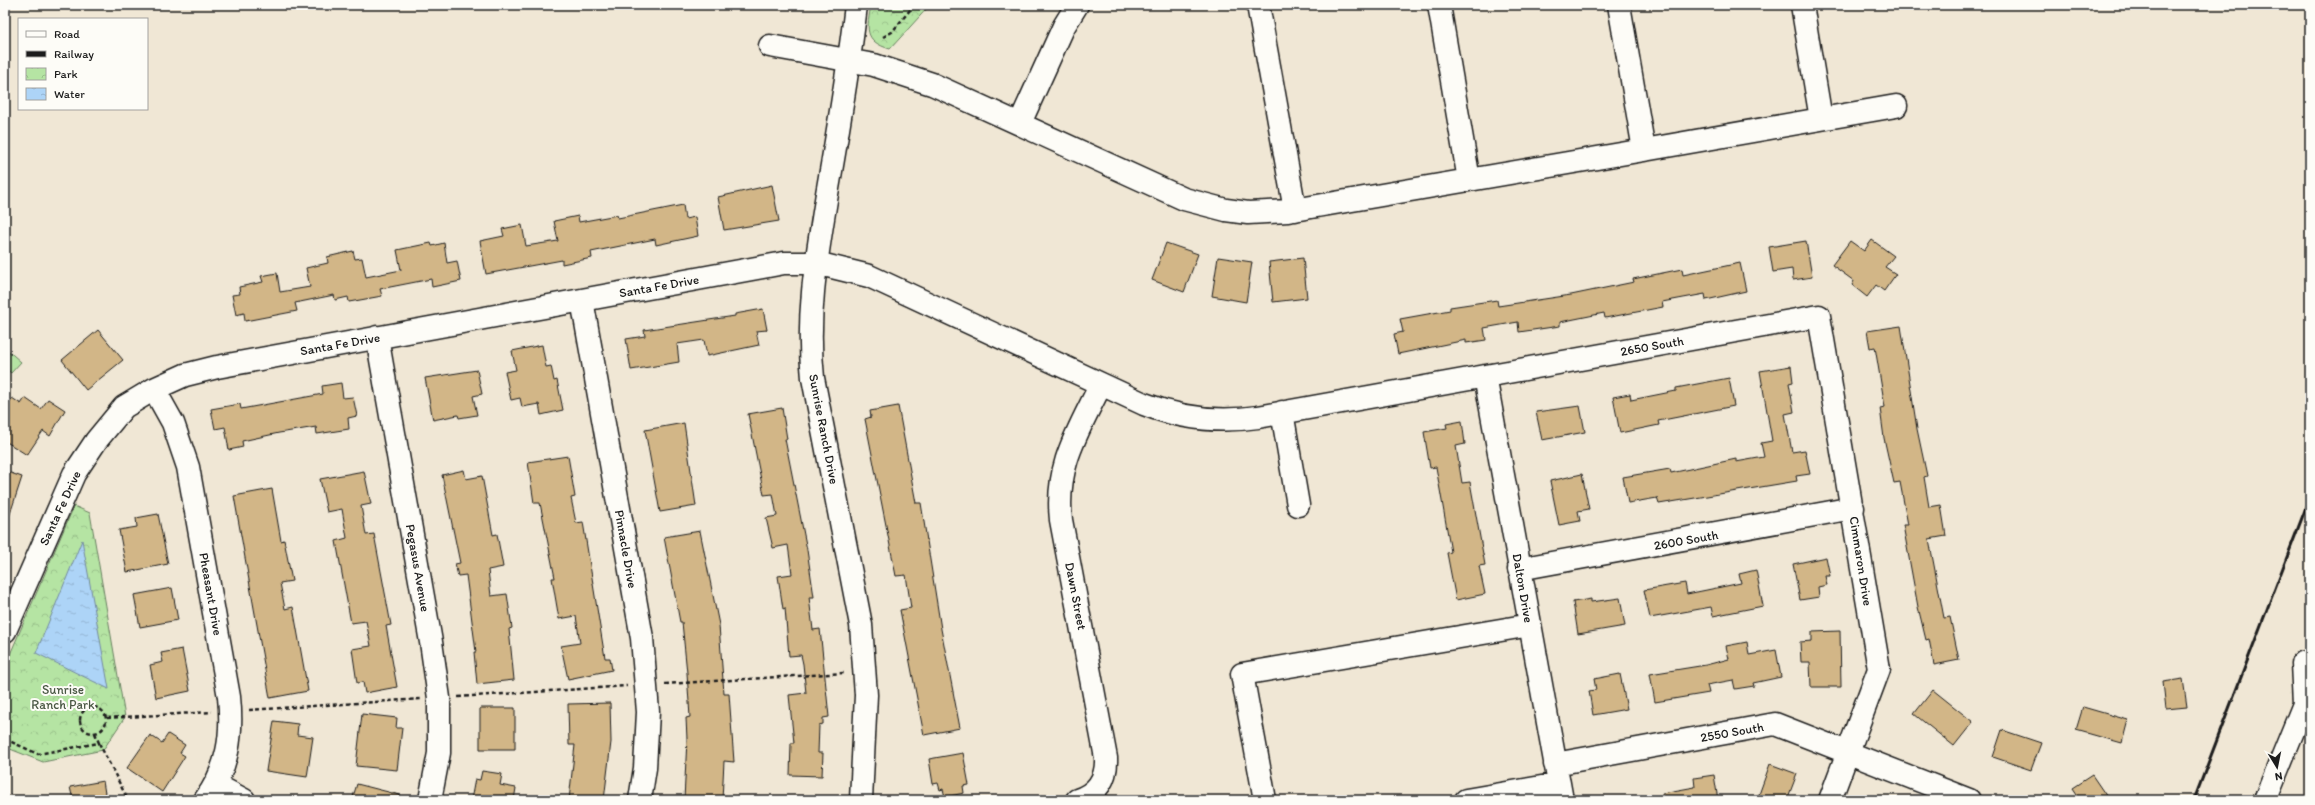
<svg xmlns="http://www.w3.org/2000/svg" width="2315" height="805" font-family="Itim,sans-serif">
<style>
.park{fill:url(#park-crowns);stroke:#688060}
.garden{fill:#b5e4a3;stroke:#688060}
.water{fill:url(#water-ripples);stroke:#738a9f}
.building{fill:#d2b687;stroke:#1c1c1c}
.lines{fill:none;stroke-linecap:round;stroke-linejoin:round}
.minor-casing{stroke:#1c1c1c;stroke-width:25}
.path{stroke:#1c1c1c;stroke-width:2.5;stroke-dasharray:4 3;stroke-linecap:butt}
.minor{stroke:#fdfcf7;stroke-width:22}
.rail{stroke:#1c1c1c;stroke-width:3}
.labels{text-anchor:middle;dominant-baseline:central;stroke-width:4;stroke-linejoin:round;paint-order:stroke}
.street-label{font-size:13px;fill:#1c1c1c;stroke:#fdfcf7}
.park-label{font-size:13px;fill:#4a5844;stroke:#fdfcf7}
</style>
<defs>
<pattern id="park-crowns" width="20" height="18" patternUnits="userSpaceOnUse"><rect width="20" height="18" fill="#b5e4a3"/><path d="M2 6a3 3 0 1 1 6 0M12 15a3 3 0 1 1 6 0" fill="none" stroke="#9bc38c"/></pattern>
<pattern id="water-ripples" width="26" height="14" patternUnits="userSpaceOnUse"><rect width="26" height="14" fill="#add4f7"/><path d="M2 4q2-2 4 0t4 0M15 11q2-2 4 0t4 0" fill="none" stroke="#94b5d3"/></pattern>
</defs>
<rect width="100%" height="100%" fill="#f0e7d5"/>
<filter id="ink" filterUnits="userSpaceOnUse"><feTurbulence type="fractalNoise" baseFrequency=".025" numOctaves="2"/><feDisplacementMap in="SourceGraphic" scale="8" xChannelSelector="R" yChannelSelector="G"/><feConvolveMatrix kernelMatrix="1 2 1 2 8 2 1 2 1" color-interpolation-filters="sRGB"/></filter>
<g filter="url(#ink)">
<path class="park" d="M871,5H930L890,49C863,41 867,28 871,5Z
M74,506L90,513L125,717L103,750L43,762L5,747V666Z"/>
<path class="garden" d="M5,348L21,362L11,373L5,368Z"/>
<path class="water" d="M82,540L109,689L36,653Z"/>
<path class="building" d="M772,185L779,221L724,230L718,197Z
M683,205L685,219L695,217L698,236L656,245L655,239L591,252L592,258L562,264V260L486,274L480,241L504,236L502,229L522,225L526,246L558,241L554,221L578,216L579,222L617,215L618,218Z
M1872,240L1894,256L1885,267L1896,274L1884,291L1876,285L1867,297L1852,285L1854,281L1832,265L1850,241L1864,251Z
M1806,241L1812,277L1793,280L1792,269L1773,272L1769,247Z
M431,243L432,246L444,243L447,263L457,261L461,281L432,287L431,279L380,289L382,296L349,302L348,297L335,300L334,295L295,303L297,311L245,321L244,313L236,315L232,295L240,294L239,287L263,282L261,276L277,273L280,292L310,287L306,268L328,263L327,257L353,251L355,259L362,258L366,277L401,270L397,250Z
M1166,243L1198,254L1184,292L1152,280Z
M1218,257L1252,262L1246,302L1212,296Z
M1303,258L1307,298L1273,302L1269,262Z
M1740,263L1746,291L1706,300L1705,294L1662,302L1663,307L1605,318L1604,313L1560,322V326L1519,332L1518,322L1484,328L1486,340L1466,343V340L1398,354L1394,334L1403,332L1400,319L1450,310V307L1497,300L1498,306L1571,295L1634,282L1633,279L1682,269L1683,275Z
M763,309L767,330L756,331L759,345L707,356L704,340L677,344L679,362L631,370L626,339L645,336L644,330L735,316V314Z
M1901,326L1917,429L1927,476L1924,477L1929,507L1941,505L1946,536L1929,539L1944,618L1950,617L1959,660L1934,665L1929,639L1926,640L1918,607L1903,525H1908L1900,482L1894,483L1884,438L1880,408L1885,407L1875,347L1870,348L1867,331Z
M98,330L123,360L86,390L62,360Z
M542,345L546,367L551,366L554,381L557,380L563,410L541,415L539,404L522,407L520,398L511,400L505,372L516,370L512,351Z
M1791,366L1793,382L1789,383L1794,412L1785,414L1792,452L1805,450L1810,474L1796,476L1797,481L1659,504L1657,498L1628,503L1623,477L1670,469L1671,473L1736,459V462L1764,457L1761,443L1772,441L1760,371Z
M477,370L482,394L473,396L477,415L459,418L458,415L433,420L425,378Z
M1729,378L1734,406L1658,421L1659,425L1620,433L1613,397L1630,394L1631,400L1676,391V388Z
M341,383L343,398L353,397L357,416L348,418L349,429L317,434L316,427L279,433L242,441L243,447L229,450L225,427L215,429L211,409L240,404L241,409L323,394L322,386Z
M12,398L21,404L25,398L41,409L48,399L65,410L50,436L43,431L27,455L5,441V409Z
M898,406L916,503H921L941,629L960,728L924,735L900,610L911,608L906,575L896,576L865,419L871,417L870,411Z
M1580,406L1585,432L1542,440L1536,412Z
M782,408L787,439H785L807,550L814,597H809L813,630L820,629L829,717L823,718V724L819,725L818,753H823L822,776L790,775L791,743H794L789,695L806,693L803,664L801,655L789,656L785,608L783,609L778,576L792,574L788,545L773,548L766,518L777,516L773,494L764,495L748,414Z
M1462,421L1465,444L1456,446L1462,483L1470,482L1485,565L1479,566L1485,594L1456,600L1447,553L1451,552L1436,467L1430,468L1424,432L1447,428L1446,424Z
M684,423L696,506L660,512L645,430Z
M568,456L575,497L571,498L576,523L583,522L605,658H610L612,670L568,679L561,646L580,643L576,616L559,619L552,578H555L540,503H534L528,462Z
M464,470L466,479L482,476L493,535L497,534L503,567L488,570L491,596L507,594L512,628L509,629L514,680L477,684L474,652H476L466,575L458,576L455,564L460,563L442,475Z
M5,471L22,477L8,520L5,519Z
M364,471L371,504L361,506L366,535L374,534L391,625L386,626L397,687L365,693L363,682L357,683L352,649L371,646L366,621L351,623L336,541L347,538L342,509L327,512L320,479Z
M1582,474L1589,509L1578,511L1580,521L1559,525L1550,481Z
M272,489L281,541L284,540L292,581L280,583L285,609L293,607L308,691L270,698L234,496Z
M158,514L168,564L127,572L119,530L137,527L136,518Z
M700,531L719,625L724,694H729L734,762L724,761L722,800H684L687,739L686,718L690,717L687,673L682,622H680L664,537Z
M1826,557L1830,576H1825L1827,585L1818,587L1819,597L1800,600L1793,564Z
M1756,570L1763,606L1713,616L1711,607L1650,618L1644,590L1685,583L1687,594L1741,583L1739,574Z
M172,588L178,620L140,627L134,595Z
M1620,598L1625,626L1578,634L1573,602L1591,599V602Z
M1840,631L1841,687H1811L1810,662H1801L1800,642L1812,641V632Z
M1747,642L1749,655L1776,650L1781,677L1753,683L1754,686L1735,689L1733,680L1707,685L1709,693L1655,702L1650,674L1706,665L1729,659L1726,646Z
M182,649L190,691L156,698L150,665L163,662L161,653Z
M1620,674L1627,709L1593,715L1589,691L1596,690L1594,679Z
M2183,679L2187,707L2166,709L2163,682Z
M1933,690L1973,722L1954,746L1914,714Z
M610,703L611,742L604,800H569L575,745H569L568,704Z
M2083,707L2128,720L2122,743L2076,730Z
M480,708H515V749H480Z
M362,714L397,718L396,728H402L397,770L356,766Z
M274,721L298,724L297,735L313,737L307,777L266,771Z
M2002,730L2041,743L2031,770L1993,757Z
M168,734L185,745L180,753L185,756L162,792L127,768L150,735L162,743Z
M963,753L969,785L963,786L964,793L945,797L943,789L940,790L938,783L933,784L929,759Z
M1770,764L1797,774L1787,800H1757Z
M482,771L502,774L500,785L516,788L514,800H471L475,779L480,780Z
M1714,775L1718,800H1663L1662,793L1695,787L1694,778Z
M2092,775L2109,800H2080L2072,788Z
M103,781L106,800H73L70,787Z
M357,784L400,795V800H352Z"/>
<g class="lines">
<defs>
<path id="minor" d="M856,5C849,68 838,131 827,194C817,255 806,315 813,378L861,625L866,695L861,800
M1258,5L1295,210
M1439,5L1469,180
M770,46L874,65L932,84L1184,199L1226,210L1248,213L1288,211L1644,150L1619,5
M1821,119L1896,106
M1020,123L1064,26L1077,5
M1644,150L1821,119L1802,5
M582,300L642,638L648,712L645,768L640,800
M377,337L431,642L439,698V753L430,800
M1485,376L1562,800
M154,389L173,423L188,467L229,697C233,735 228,769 205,800
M1282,412L1298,505
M1519,569L1853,508
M5,631L74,474L96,441L124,407L154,389L185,375L217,367L784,263H816L869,276L1144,404C1182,419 1218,423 1258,417L1819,316L1879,669L1830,800
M1555,764L1775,724L1969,800
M216,785L244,800
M1077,800C1097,794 1107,779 1106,758L1061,520C1055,465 1078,432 1101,384
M1265,800L1242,674L1530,625
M1466,800L1559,784
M2265,800L2304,704L2302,663L2310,662"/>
</defs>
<use href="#minor" class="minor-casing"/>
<path class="path" d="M883,37L892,32L914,5
M665,684L845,673
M458,697L627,686
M80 720a13 13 0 1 1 26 0a13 13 0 1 1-26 0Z
M249,710L421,699
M107,718L212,712
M5,739L38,754L99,743L95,733
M99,743L128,800"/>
<use href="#minor" class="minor"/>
<path class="rail" d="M2194,800L2310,497"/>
</g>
</g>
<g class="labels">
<g class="street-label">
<text transform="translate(659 286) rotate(-10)">Santa Fe Drive</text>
<text transform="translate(340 344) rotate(-10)">Santa Fe Drive</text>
<text transform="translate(1652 346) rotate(-10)">2650 South</text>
<text transform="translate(824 429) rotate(79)">Sunrise Ranch Drive</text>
<text transform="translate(60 508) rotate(-65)">Santa Fe Drive</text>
<text transform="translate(1686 540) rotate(-10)">2600 South</text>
<text transform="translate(626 549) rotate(80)">Pinnacle Drive</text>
<text transform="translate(1861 561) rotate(81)">Cimmaron Drive</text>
<text transform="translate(418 568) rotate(80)">Pegasus Avenue</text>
<text transform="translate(1523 588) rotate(80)">Dalton Drive</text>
<text transform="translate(211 594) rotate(80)">Pheasant Drive</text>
<text transform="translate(1076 596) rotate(79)">Dawn Street</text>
<text transform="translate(1732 732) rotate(-10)">2550 South</text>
</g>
<g class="park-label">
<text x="63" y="689">Sunrise<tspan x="63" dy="15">Ranch Park</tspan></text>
</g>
</g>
<rect width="2315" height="805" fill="none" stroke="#fdfcf7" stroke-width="20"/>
<rect x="10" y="10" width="2295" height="785" fill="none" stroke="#1c1c1c" stroke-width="1.5" filter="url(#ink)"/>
<rect x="18" y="18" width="130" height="92" fill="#fdfcf7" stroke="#a3a29f"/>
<rect x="26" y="31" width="20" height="6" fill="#fdfcf7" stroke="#a3a29f"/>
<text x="54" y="38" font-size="12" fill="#1c1c1c">Road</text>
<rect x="26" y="51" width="20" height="6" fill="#1c1c1c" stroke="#a3a29f"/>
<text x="54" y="58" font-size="12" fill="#1c1c1c">Railway</text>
<rect x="26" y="68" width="20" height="12" fill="url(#park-crowns)" stroke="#a3a29f"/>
<text x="54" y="78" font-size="12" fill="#1c1c1c">Park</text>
<rect x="26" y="88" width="20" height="12" fill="url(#water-ripples)" stroke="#a3a29f"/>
<text x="54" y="98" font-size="12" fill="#1c1c1c">Water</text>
<g transform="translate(2277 767) rotate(170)" stroke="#fdfcf7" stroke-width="3" paint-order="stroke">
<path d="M0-3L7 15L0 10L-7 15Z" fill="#1c1c1c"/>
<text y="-6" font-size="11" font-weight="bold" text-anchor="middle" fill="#1c1c1c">N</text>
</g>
</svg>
